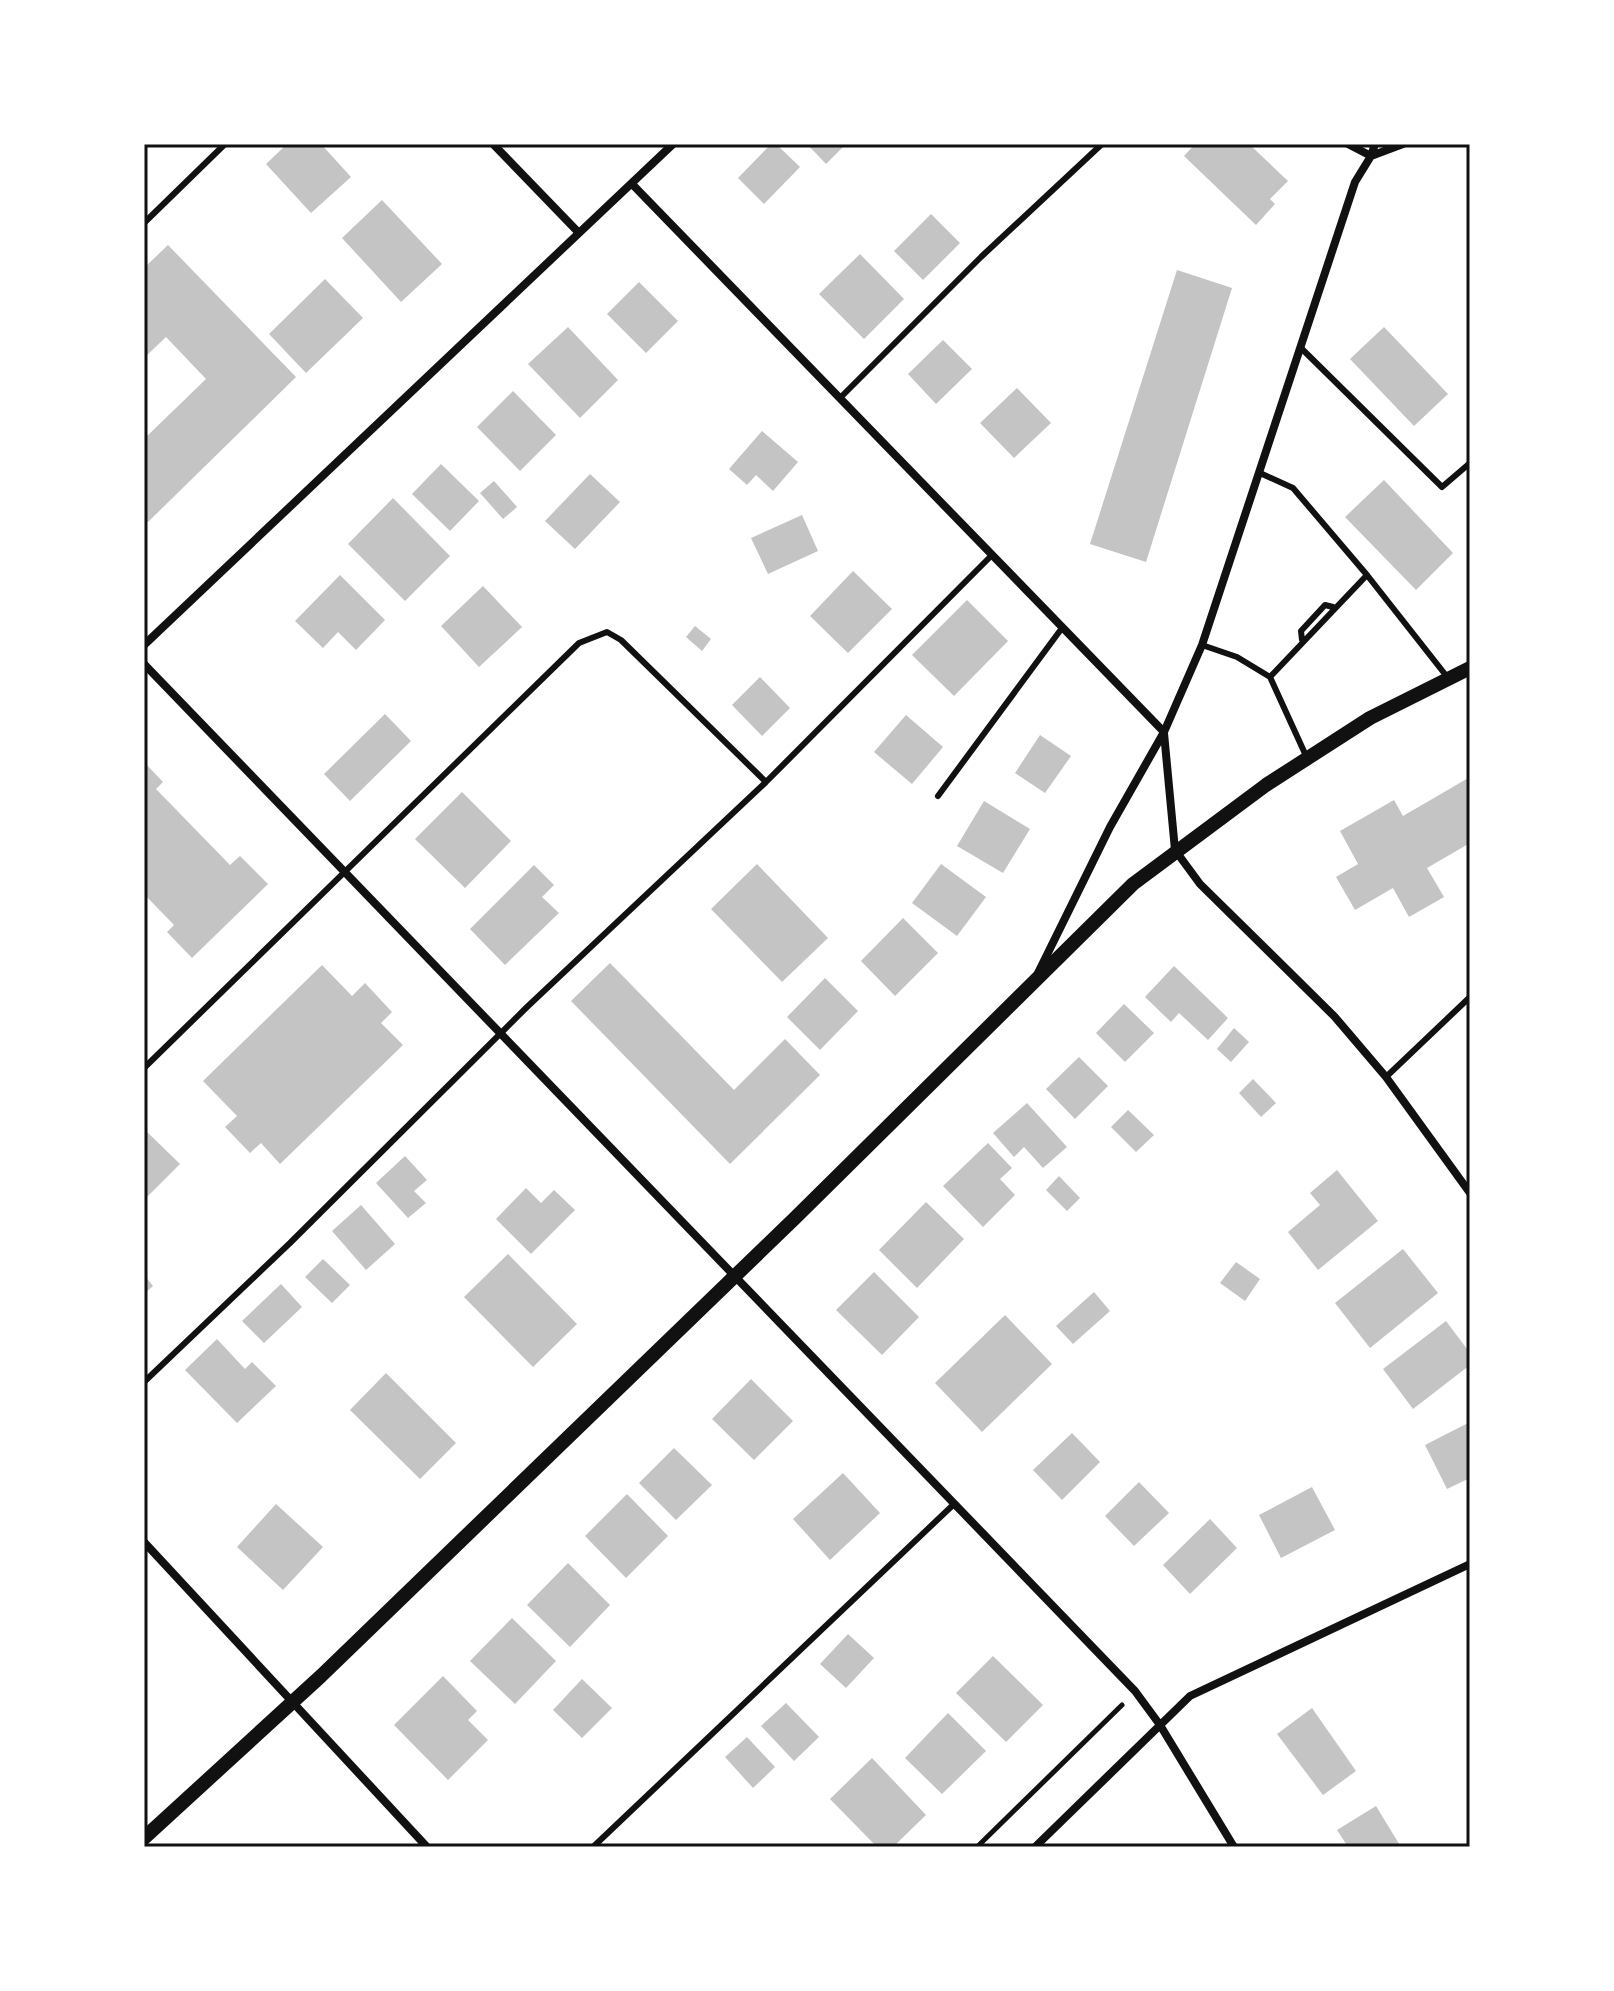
<svg xmlns="http://www.w3.org/2000/svg" width="1614" height="1991" font-family="Jost,sans-serif">
<style>
.building{fill:#c4c4c4}
.lines{fill:none;stroke-linecap:round;stroke-linejoin:round}
.path{stroke:#111;stroke-width:5}
.service{stroke:#111;stroke-width:6}
.minor{stroke:#111;stroke-width:8}
.tertiary{stroke:#111;stroke-width:14}
.neatline{fill:none;stroke:#111;stroke-width:3}
</style>
<rect width="100%" height="100%" fill="#fff"/>
<path class="building" d="M287,144H321L351,177L311,213L266,164Z
M771,144H776L800,167L764,204L738,178Z
M807,144H846L826,164Z
M1195,144H1249L1288,181L1270,199L1275,204L1256,225L1184,156Z
M382,200L442,264L401,302L342,238Z
M931,214L960,243L923,280L894,251Z
M168,245L296,377L148,522L144,519V439L206,379L166,337L144,358V268Z
M860,254L904,299L864,339L819,294Z
M1177,270L1232,288L1146,562L1090,544Z
M325,279L363,318L306,373L269,334Z
M639,282L678,321L646,353L607,314Z
M568,327L618,380L580,418L528,364Z
M1384,327L1448,394L1414,426L1350,359Z
M943,340L972,369L936,404L908,374Z
M1017,388L1051,423L1014,458L980,423Z
M513,391L556,435L520,471L477,427Z
M762,431L798,462L773,491L756,475L747,485L729,469Z
M441,464L479,501L450,531L412,494Z
M590,474L620,502L575,549L545,521Z
M1384,480L1453,553L1416,590L1345,517Z
M494,481L517,507L503,519L480,493Z
M393,498L450,556L405,601L348,544Z
M802,515L818,551L768,574L751,538Z
M853,571L892,609L848,653L810,616Z
M340,575L385,620L356,650L338,632L323,648L295,621Z
M483,586L522,627L479,667L441,626Z
M967,600L1008,641L954,696L912,655Z
M695,626L711,639L702,651L686,637Z
M760,677L790,708L762,736L732,705Z
M385,714L411,741L350,801L324,774Z
M906,715L943,747L912,784L874,752Z
M1040,735L1071,756L1045,793L1015,773Z
M144,762L163,782L156,789L230,865L240,856L268,884L192,958L167,932L174,925L144,894Z
M1470,777V843L1427,868L1444,897L1409,917L1393,888L1355,910L1336,877L1358,864L1340,831L1394,800L1403,816Z
M462,792L511,841L465,888L415,839Z
M984,801L1030,829L1003,873L957,846Z
M757,864L828,938L782,982L711,909Z
M941,864L986,897L957,936L912,903Z
M534,865L554,885L542,897L559,913L505,965L470,929Z
M903,918L938,953L895,996L861,961Z
M610,963L734,1090L785,1039L820,1075L730,1164L571,1001Z
M322,965L352,996L365,983L392,1012L381,1023L403,1045L280,1164L261,1143L250,1153L225,1127L237,1116L203,1081Z
M1174,966L1228,1018L1208,1040L1179,1013L1171,1022L1145,997Z
M825,978L858,1011L820,1050L787,1017Z
M1124,1004L1154,1033L1125,1062L1096,1033Z
M1234,1028L1249,1042L1231,1062L1217,1049Z
M1079,1057L1108,1086L1075,1119L1046,1089Z
M1253,1079L1276,1103L1261,1117L1239,1093Z
M1027,1103L1067,1147L1043,1168L1024,1147L1014,1157L993,1133Z
M1128,1110L1154,1135L1136,1152L1111,1127Z
M144,1129L180,1164L144,1200Z
M988,1143L1012,1168L1000,1179L1015,1195L983,1227L943,1186Z
M405,1156L427,1180L414,1191L426,1203L408,1218L376,1183Z
M1337,1170L1378,1221L1318,1270L1288,1232L1320,1205L1310,1193Z
M1059,1176L1080,1198L1067,1211L1046,1190Z
M526,1188L541,1203L554,1190L575,1210L531,1254L496,1219Z
M926,1202L964,1239L917,1288L879,1250Z
M361,1205L395,1244L366,1270L332,1231Z
M1403,1249L1438,1293L1370,1348L1335,1303Z
M508,1254L577,1324L533,1367L464,1297Z
M323,1259L350,1285L332,1303L305,1277Z
M1236,1262L1260,1279L1245,1301L1220,1283Z
M874,1272L919,1317L882,1355L836,1310Z
M144,1275L153,1286L144,1294Z
M281,1284L302,1307L264,1343L242,1321Z
M1094,1292L1110,1311L1073,1344L1056,1326Z
M1005,1315L1052,1364L982,1432L935,1383Z
M1446,1321L1470,1353V1365L1413,1409L1383,1369Z
M217,1339L245,1369L252,1362L276,1386L237,1423L185,1370Z
M386,1373L456,1443L420,1479L350,1410Z
M751,1379L793,1421L754,1460L712,1419Z
M1470,1422V1478L1447,1489L1425,1445Z
M1072,1433L1100,1462L1062,1500L1033,1470Z
M674,1448L712,1485L676,1520L639,1483Z
M843,1473L880,1513L830,1560L793,1519Z
M1139,1482L1169,1513L1134,1546L1105,1516Z
M1312,1487L1335,1530L1281,1558L1259,1515Z
M627,1494L668,1536L626,1578L585,1536Z
M276,1504L323,1547L283,1590L237,1547Z
M1210,1519L1237,1548L1190,1594L1163,1565Z
M568,1563L610,1605L570,1647L527,1605Z
M512,1618L556,1661L515,1704L470,1661Z
M848,1634L874,1658L846,1688L820,1664Z
M993,1656L1043,1705L1006,1742L956,1693Z
M443,1676L477,1711L468,1720L488,1740L448,1780L394,1725Z
M582,1679L612,1708L582,1738L553,1710Z
M786,1703L819,1737L794,1761L761,1726Z
M1312,1708L1356,1771L1323,1795L1277,1734Z
M948,1713L986,1751L942,1794L905,1758Z
M747,1737L775,1767L753,1788L725,1757Z
M872,1758L926,1815L893,1847H877L830,1799Z
M1376,1806L1401,1847H1348L1337,1830Z"/>
<g class="lines">
<path class="path" d="M977,1847L1122,1705"/>
<path class="service" d="M144,223L225,144
M1301,348L1442,487L1470,463
M840,398L981,257L1102,144
M1260,473L1293,488L1367,575L1448,678
M1302,640L1301,631L1325,605L1333,607
M1202,645L1237,657L1270,677L1307,758
M1270,677L1367,575
M938,796L1062,628
M144,1068L579,643L607,632L621,640L766,782
M1386,1077L1470,997
M144,1382L290,1243L527,1007L766,782L992,555
M593,1847L953,1505"/>
<path class="minor" d="M493,144L579,233
M1348,144L1371,156L1375,144
M632,184L1164,732
M144,645L673,144
M144,664L1135,1691L1160,1725L1234,1847
M1164,733L1175,850L1200,884L1334,1016L1386,1077L1470,1193
M1038,973L1110,827L1164,732L1202,645L1355,182L1371,156L1403,144
M144,1542L427,1847
M1035,1847L1190,1696L1470,1564"/>
<path class="tertiary" d="M144,1838L321,1676L795,1218L1133,884L1266,785L1370,718L1470,668"/>
</g>
<rect width="1614" height="1991" fill="none" stroke="#ffffff" stroke-width="292"/>
<rect x="146" y="146" width="1322" height="1699" class="neatline"/>
</svg>
